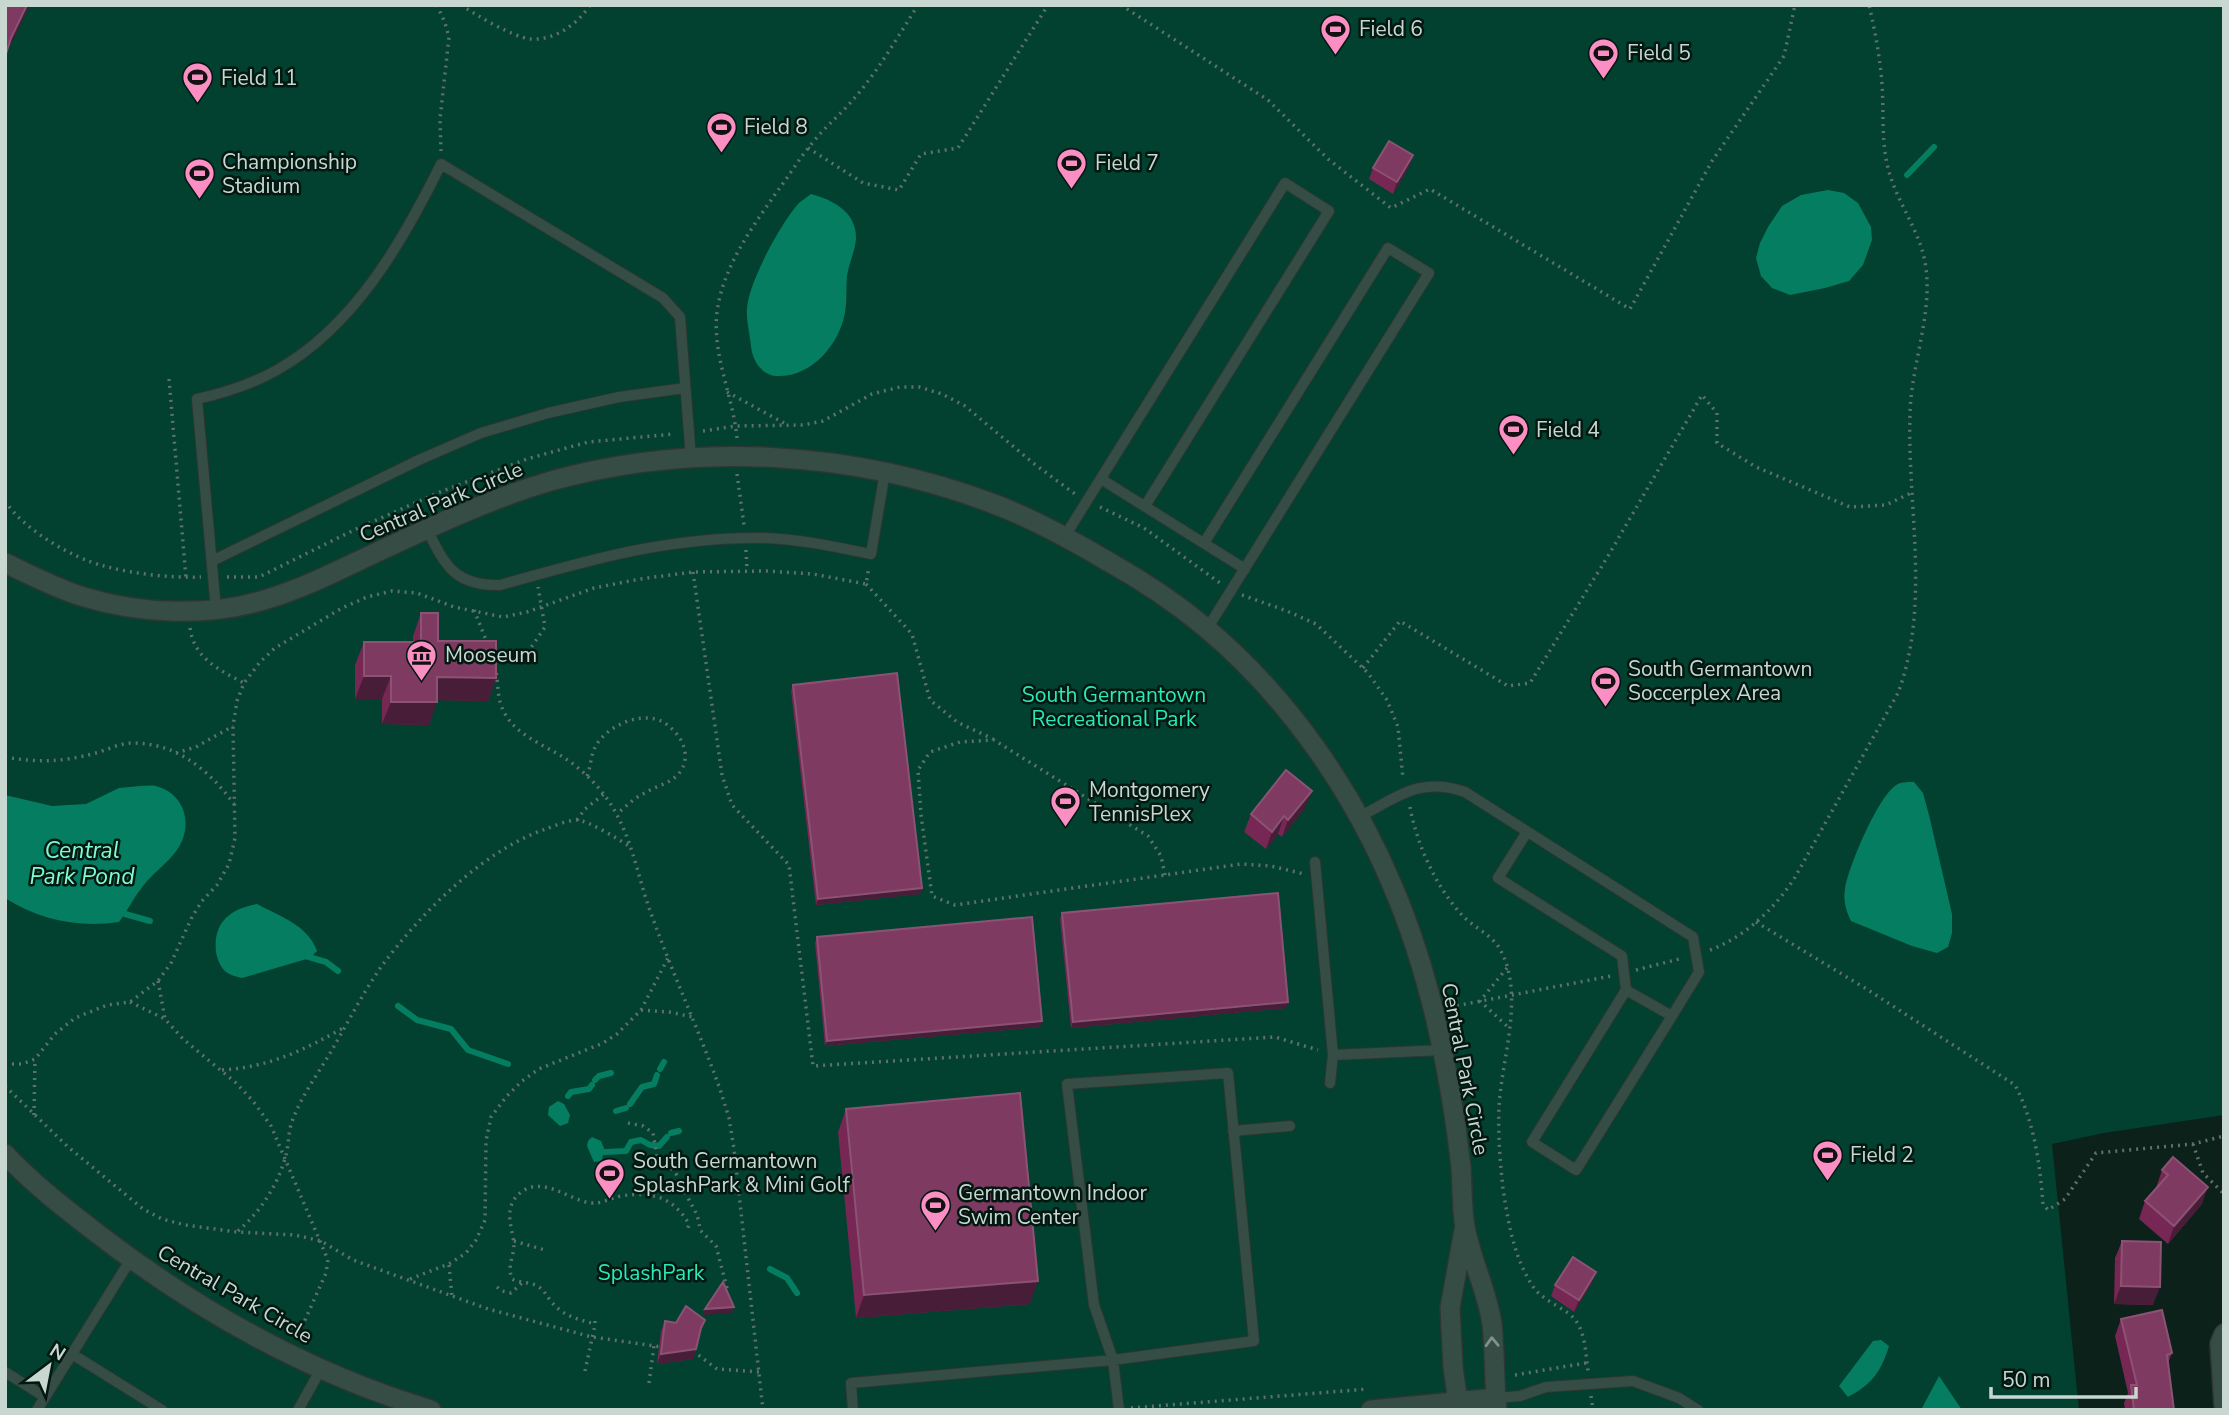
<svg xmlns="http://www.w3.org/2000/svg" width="2229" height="1415" font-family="'Nunito Sans',sans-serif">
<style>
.green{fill:#02402f}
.water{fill:#057d60}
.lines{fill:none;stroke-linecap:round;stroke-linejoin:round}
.stream{stroke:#057d60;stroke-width:6}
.lane-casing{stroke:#2c3732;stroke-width:12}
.street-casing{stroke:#2c3732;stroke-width:22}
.path{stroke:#5f716a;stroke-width:3.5;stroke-dasharray:2 5;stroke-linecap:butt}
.lane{stroke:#364d45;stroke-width:10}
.street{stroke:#364d45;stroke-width:19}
.wall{fill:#762754}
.shaded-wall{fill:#481d37}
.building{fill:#7f3a62;stroke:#8b5373;stroke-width:2}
.oneway{stroke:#80928b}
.labels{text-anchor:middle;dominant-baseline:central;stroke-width:5;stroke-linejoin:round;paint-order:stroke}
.poi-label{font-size:21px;fill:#c9d7d1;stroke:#031811;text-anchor:start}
.street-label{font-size:21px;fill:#c9d7d1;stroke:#031811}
.park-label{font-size:21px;fill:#2ce9b7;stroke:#031811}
.water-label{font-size:23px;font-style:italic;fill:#7ffcd2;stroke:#031811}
</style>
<rect width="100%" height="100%" fill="#0b211a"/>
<path class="green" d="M5,5H2224V1115L2104,1133L2052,1144L2079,1410H5Z"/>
<path class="water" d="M1828,190L1844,193L1858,203L1871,227L1872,240L1863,265L1849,281L1825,288L1790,295L1772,288L1761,276L1756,258L1760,243L1768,227L1782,206L1801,195Z
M811,194C833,200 857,212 856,239C855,251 849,263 847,276C846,288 847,301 845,313C839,345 811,378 776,376C761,375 752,359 751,346C750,334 746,321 747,309C748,283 781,223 798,204C802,200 807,197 811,194Z
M1914,782L1923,793L1929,815L1952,914V933L1948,947L1937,953L1912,946L1851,921C1846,911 1843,900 1845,889C1848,868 1879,793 1898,784C1902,782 1910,782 1914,782Z
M140,786C145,786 151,785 156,786C189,795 194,832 173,855C164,866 152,874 143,886C134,897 128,910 119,922C79,928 39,920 5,898V795L52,806L86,804L119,788Z
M257,904C279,916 308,925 317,951L310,958L242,978C237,977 230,975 226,972C221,968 217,959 216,952C213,923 229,909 257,904Z
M558,1101L564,1104L570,1115L568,1123L560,1126L548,1115L549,1107Z
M592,1137L601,1141L604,1148L602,1161L594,1162L587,1146L588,1141Z
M1881,1340L1889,1346C1881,1372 1872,1384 1848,1397L1839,1386L1873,1341Z
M1939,1376L1962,1410H1921Z"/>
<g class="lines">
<path class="stream" d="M1907,175L1934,147
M125,914L150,921
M302,955L326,962L338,971
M398,1006L417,1020L451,1029L468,1050L508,1064
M660,1069L664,1062
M595,1080L599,1076L611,1073
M568,1096L571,1092L589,1089L592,1085
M630,1104L642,1087L654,1084L657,1075
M616,1111L626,1108
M671,1133L679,1131
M605,1152L626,1151L631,1142L641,1140L650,1145L659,1146L667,1137
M770,1269L787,1278L797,1293"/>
<defs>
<path id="lane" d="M1101,479L1245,569
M427,529C445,566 455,586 500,585C589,560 671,536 764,538C800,539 836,547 871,554L885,472
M1065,536L1285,183L1329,211L1145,506
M1204,543L1388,248L1429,273L1207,629
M212,561L421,459L481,433L548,413L619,397L685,388
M216,610L197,399C224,393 252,384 277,370C355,326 403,241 441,164L663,298L680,317L691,459
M1359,817C1398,797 1420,776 1465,792L1693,937L1699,972L1672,1016L1626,990L1622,956L1498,878L1527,832
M1315,862L1333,1055L1443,1050
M1626,990L1532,1142L1576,1170L1672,1016
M1330,1083L1333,1055
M1233,1131L1290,1126
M72,1354L162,1410
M5,1372L45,1397
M1496,1398L1520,1396L1546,1387L1633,1381L1679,1398L1698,1410
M37,1410L131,1259
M298,1410L321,1369
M853,1410L851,1383L1113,1360L1254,1341L1228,1073L1067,1084L1094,1305L1113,1360L1119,1410"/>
<path id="street" d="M5,563C31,575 57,589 84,597C140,614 208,617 264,600C302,589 337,571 373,554C431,527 489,499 551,481C695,441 855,451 994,504C1034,519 1072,540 1109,562C1143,581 1176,603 1206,628C1287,696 1352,789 1393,887C1431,976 1450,1071 1461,1167C1462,1185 1462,1203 1464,1221C1469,1256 1487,1289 1492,1324C1495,1352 1494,1381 1497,1410
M5,1154C32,1183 63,1207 94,1231C195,1309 308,1373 431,1410
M2224,1334L2220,1344L2224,1405
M1371,1410L1496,1398
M1459,1410L1453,1367L1450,1308L1464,1230"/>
</defs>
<use href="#lane" class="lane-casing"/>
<use href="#street" class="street-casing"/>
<path class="path" d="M437,5L445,23L449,37L440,119L441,151
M461,5C476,15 513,37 530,39C554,41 578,24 590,5
M1121,5L1268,100L1328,159L1391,208L1430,189L1630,309L1712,161L1784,56L1795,5
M808,148L863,183L899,190L921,154L958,148L1048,5
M169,379L186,578
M727,392L784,423
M703,431L736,426L803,425L823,421L872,394L900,387H919L942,394L965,406L1033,463L1075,494
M737,438C733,396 712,355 717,312C723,267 751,229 776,193C789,176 800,157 814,141C825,127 839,116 851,102C877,73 897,38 918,5
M737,474L744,525
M5,501C23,529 72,558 104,566C134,574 170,578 201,577
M1100,507L1144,528L1220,583
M746,550L747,570
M693,572L722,775L732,805L789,865L813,1066L1275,1037L1318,1050
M227,577H259L356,529L440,492L527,459L588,442L674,434
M866,584L912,634L930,700L957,722L993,739
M1242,595L1287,611L1316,624L1368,673L1387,700L1398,727L1403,779
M474,610L488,645
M190,628C194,658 219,670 244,683
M494,663L528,652L545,627L538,587
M495,666C499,682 496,697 504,712C516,735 542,744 563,757C585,771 605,792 617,815C632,843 638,875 648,905C670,968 698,1028 720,1089L729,1118L734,1149L763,1410
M1363,668L1400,621L1508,686L1530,683L1608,556L1702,395L1717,413V443L1756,467L1850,507L1886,505L1913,492
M176,753L196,747L233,726
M5,757C39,763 62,762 96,753C107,750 120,743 132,743C177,743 209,770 234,804
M587,776C592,764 590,752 599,741C612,724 643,711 663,722C680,732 693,754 680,772C671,784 655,786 643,794C633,799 625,807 617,814
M1410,807C1417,845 1436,887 1462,915C1474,928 1493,935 1501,951C1525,997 1501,1060 1499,1108C1498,1135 1500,1162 1503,1188C1508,1222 1514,1259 1534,1288C1542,1299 1557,1305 1568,1313C1586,1326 1585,1351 1588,1371
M577,820L585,809L604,794
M1165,875L1161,856L1148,836L994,740L960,742L930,752L918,770L921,815L932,896L955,905L1241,864L1271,866L1304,874
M1756,922L1865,988L2015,1085C2034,1121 2040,1164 2043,1204L2048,1210L2065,1199L2096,1153L2193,1144L2224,1136
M1710,950C1745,937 1774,909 1794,879L1898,693C1931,605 1907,506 1910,414C1911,364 1934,312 1925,262C1919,229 1896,201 1888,168C1881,141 1884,111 1882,84C1880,57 1875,31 1869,5
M1507,968L1480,1001L1509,1028
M1636,970L1683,958
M158,981L165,1019
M130,1002L165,1019L183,1039L236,1083L253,1101L271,1126L328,1260L326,1273L297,1338
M1450,1007L1611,976
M641,1010L669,1012L693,1017
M5,1064H22L35,1059L55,1034L75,1018L107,1005L130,1002L158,981L171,963L192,917L202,901L217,885L229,864L235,838L233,726L237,701L244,683L260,662L275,648L342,608L367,597L392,591L417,593L454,607L503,617L527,612L594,588L640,579L693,572L766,571L813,574L866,584L869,567
M222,1070C270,1067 304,1050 345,1027
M5,1086L67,1146L143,1209L162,1219L185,1225L237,1232L295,1235L321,1241L353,1260L488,1309L592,1337L661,1347
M34,1115L35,1059
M628,1123L643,1126L653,1133L657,1157C678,1171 678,1177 688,1198C695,1212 698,1213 700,1230L716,1246L728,1292
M2193,1144L2203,1173L2223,1193L2224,1198
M238,1231C261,1211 278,1185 286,1155C289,1144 288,1130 293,1119C302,1095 319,1072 332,1050C348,1022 363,993 381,967C420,914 483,850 546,829C554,826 568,820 577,820C589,821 618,839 629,846
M514,1241L545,1250
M449,1265L452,1297
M410,1279L449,1264L466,1253L476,1240L485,1220L486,1141L491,1117L506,1097L522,1081L539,1069L603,1043L617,1034L641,1010L668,958
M497,1287L502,1291L511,1293L522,1283
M595,1321V1324C577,1319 562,1316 550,1300C546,1295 544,1290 539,1287C532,1282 520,1283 512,1279C506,1262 517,1254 513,1238C510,1221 505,1206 520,1193C542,1175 567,1199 590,1203C603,1204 610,1198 621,1196C652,1191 673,1197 689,1224L687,1231
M693,1351L717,1369L759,1372
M585,1371L595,1325
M1515,1375L1586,1363
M649,1383L654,1346
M1591,1396L1593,1410
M1131,1408L1368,1389"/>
<use href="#lane" class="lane"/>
<use href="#street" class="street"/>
</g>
<path class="wall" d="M1409,167L1393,194L1369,179L1373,168Z
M421,613L438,641L496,678L488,701L437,700L429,725L382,724V699H355V665L364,642H413V636Z
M793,685L922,888L920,894L816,905L791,691Z
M1305,808L1282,837L1278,834L1266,849L1244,832L1251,814Z
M1062,913L1286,1008L1071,1028L1060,919Z
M817,937L1040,1027L825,1046L815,943Z
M846,1109L1030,1304L856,1318L838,1132Z
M2162,1170L2202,1204L2168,1244L2139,1219L2145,1201L2156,1188Z
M2122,1241L2153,1305L2114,1304L2115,1258Z
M1592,1283L1574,1312L1551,1296L1555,1285Z
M2121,1319L2172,1353L2168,1363L2174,1410H2125L2124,1403L2128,1393L2115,1336Z
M665,1321L700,1333L696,1349L693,1359L657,1364L661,1331Z"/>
<path class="shaded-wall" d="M27,5H30L5,56L11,38Z
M1413,155L1409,167L1393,194L1397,182Z
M364,676H391L382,699H355Z
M437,677L496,678L488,701L429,700Z
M391,702H437L429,725L382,724Z
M1312,791L1305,808L1282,837L1288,820Z
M1284,816L1278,834L1266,849L1272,832Z
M922,888L920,894L816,905L818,899Z
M1288,1002L1286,1008L1071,1028L1073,1022Z
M1042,1021L1040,1027L825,1046L827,1041Z
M2208,1187L2202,1204L2168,1244L2174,1226Z
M1596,1272L1592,1283L1574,1312L1579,1300Z
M1038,1281L1030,1304L856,1318L864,1295Z
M2121,1286L2160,1287L2153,1305L2114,1304Z
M734,1307L731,1313L703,1315L705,1309Z
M696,1349L693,1359L657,1364L661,1354Z"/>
<path class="building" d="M5,5H27L11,38L5,57Z
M1389,141L1413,155L1397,182L1373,168Z
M421,613H438V641H496V678L437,677V702H391V676H364V642H421Z
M897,673L922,888L818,899L793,685Z
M1286,770L1312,791L1288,820L1284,816L1272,832L1251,814Z
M1278,893L1288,1002L1073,1022L1062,913Z
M1032,917L1042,1021L827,1041L817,937Z
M1020,1093L1038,1281L864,1295L846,1109Z
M2173,1157L2208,1187L2174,1226L2145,1201L2168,1175L2162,1170Z
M2122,1241L2161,1242L2160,1287L2121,1286Z
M1573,1257L1596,1272L1579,1300L1555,1285Z
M723,1282L734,1307L705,1309Z
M686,1306L705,1320L701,1328L696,1349L661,1354L665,1321L676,1323Z
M2162,1310L2172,1353L2167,1355L2174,1410H2134L2131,1385H2137L2121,1319Z"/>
<defs><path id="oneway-chevron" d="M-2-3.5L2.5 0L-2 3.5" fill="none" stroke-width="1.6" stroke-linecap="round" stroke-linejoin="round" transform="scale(1.75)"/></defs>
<use class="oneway" href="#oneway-chevron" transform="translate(1492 1342) rotate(-92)"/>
<defs>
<symbol id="stadium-pin" viewBox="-11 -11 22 30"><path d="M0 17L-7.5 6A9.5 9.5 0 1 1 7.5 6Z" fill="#fb8fc3" stroke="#031811"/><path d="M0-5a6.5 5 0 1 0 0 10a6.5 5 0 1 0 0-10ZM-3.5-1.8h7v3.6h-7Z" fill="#111"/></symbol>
<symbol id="museum-pin" viewBox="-11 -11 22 30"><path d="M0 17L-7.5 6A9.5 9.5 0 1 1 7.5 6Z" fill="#fb8fc3" stroke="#031811"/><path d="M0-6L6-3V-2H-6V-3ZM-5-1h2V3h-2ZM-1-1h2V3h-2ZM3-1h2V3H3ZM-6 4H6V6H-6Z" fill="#111"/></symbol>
</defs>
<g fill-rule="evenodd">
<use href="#stadium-pin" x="1318" y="12" width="35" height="47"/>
<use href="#stadium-pin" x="1586" y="36" width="35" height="47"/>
<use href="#stadium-pin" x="180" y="60" width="35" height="47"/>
<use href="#stadium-pin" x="704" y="110" width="35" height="47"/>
<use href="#stadium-pin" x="1054" y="146" width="35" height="47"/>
<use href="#stadium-pin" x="182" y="156" width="35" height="47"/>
<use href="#stadium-pin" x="1496" y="412" width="35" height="47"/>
<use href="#museum-pin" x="404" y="638" width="35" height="47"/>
<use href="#stadium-pin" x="1588" y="664" width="35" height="47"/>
<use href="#stadium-pin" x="1048" y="784" width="35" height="47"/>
<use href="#stadium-pin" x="1810" y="1138" width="35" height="47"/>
<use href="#stadium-pin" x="592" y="1156" width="35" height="47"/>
<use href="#stadium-pin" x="918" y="1188" width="35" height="47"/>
</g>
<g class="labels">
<g class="poi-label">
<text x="1359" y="29">Field 6</text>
<text x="1627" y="53">Field 5</text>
<text x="221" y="78">Field 11</text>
<text x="744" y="127">Field 8</text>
<text x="222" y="162">Championship<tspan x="222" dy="24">Stadium</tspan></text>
<text x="1095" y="163">Field 7</text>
<text x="1536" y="430">Field 4</text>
<text x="445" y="655">Mooseum</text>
<text x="1628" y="669">South Germantown<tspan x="1628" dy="24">Soccerplex Area</tspan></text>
<text x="1089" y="790">Montgomery<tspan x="1089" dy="24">TennisPlex</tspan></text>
<text x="1850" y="1155">Field 2</text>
<text x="633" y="1161">South Germantown<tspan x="633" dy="24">SplashPark &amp; Mini Golf</tspan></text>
<text x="958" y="1193">Germantown Indoor<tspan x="958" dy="24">Swim Center</tspan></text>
</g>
<g class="street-label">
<text transform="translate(441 502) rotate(-23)">Central Park Circle</text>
<text transform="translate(1465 1069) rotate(79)">Central Park Circle</text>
<text transform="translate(235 1294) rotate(30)">Central Park Circle</text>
</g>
<g class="park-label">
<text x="1114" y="695">South Germantown<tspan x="1114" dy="24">Recreational Park</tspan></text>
<text x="651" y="1273">SplashPark</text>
</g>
<g class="water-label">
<text x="82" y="850">Central<tspan x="82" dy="26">Park Pond</tspan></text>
</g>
</g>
<rect width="2229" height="1415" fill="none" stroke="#c9d7d1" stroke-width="14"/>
<g transform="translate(49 1366) rotate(32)" stroke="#031811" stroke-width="5" paint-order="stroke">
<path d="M0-5L12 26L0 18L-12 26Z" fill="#c9d7d1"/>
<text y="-10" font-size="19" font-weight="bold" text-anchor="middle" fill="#c9d7d1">N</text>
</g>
<path d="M1991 1387v10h145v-10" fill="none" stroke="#c9d7d1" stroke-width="3.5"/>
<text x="2002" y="1387" font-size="21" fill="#c9d7d1" stroke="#031811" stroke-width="5" paint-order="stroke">50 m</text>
</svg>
